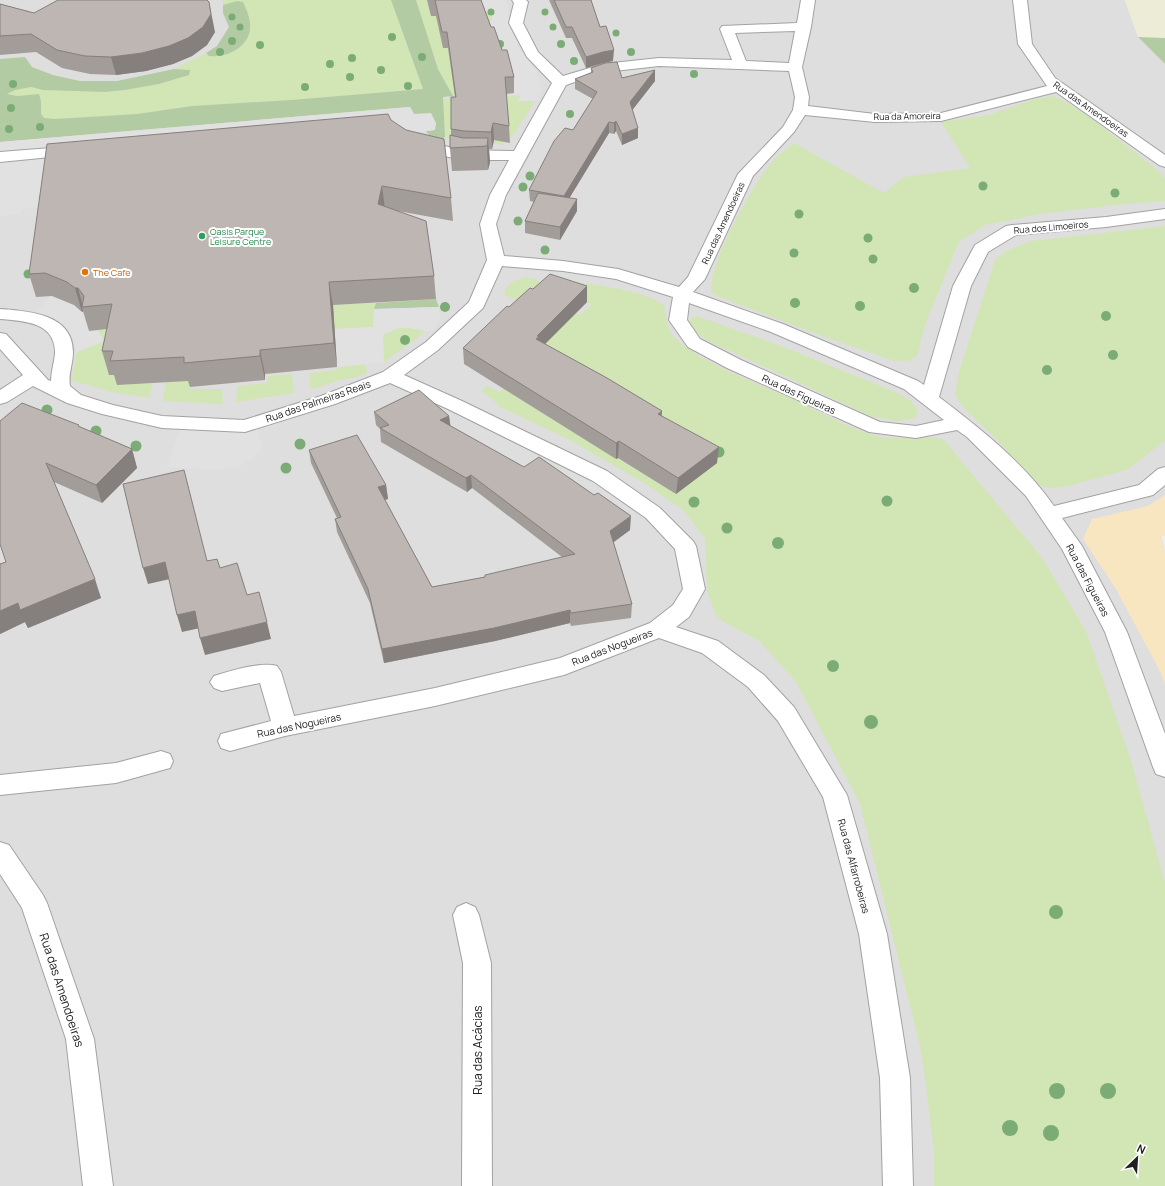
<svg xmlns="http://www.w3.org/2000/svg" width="1165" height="1186" font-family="Manrope,sans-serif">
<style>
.residential{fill:#dfdedf}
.farmland{fill:#edecd7}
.grass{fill:#d2e5b5}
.forest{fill:#b3cba2}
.sand{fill:#f8e6c0}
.parking{fill:#e1e1e1}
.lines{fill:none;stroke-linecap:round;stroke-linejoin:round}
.minor-casing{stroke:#a2a2a2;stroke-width:2}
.minor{fill:#fff;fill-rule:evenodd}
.tree{fill:#7cac76}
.wall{fill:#a39d99}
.shaded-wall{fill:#857f7d}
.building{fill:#beb6b2;stroke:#857f7d}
.leisure-dot{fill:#2e9e5b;stroke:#fff;stroke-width:1.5}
.food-dot{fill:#e8710a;stroke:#fff;stroke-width:1.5}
.labels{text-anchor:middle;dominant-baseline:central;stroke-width:4;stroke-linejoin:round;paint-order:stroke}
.far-street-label{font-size:9px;fill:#212121;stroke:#fff}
.far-leisure-label{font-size:9px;fill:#27864d;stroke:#fff;text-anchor:start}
.far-food-label{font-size:9px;fill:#c56008;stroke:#fff;text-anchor:start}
.street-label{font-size:10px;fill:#212121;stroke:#fff}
.near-street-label{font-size:12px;fill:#212121;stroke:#fff}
</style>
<rect width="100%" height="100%" fill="#f1ede9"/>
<path class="residential" d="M0,0H1125L1138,37L1165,64V536H1161L1165,551V1186H0Z"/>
<path class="farmland" d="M1125,0H1165V38L1138,37Z"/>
<path class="grass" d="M223,0H391L423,89L291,100L192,106L137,114L55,119L44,118L41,114V101L39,94L17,96L6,94L15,90L31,87L43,90L105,92L125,90L159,84L189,75L190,70L174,69L206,53L210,56L250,29L249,17L243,2L237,1L223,5Z
M416,0H427L431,16L492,12V21L443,48H448L452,74L465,96H453L438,69Z
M521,96L518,100L535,101L514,134L503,145L444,138L445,136L443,99Z
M1053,96C1076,106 1095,121 1115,137C1132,150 1150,162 1165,178V201L1115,205L1040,214L985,225L959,242L926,322L917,356L908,361H895L819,335L712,294C705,268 752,187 769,165C776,156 785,150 794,143L884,193L904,177L970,168L941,122L989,115L1035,99Z
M1165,226V441L1127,470L1064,487L1049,488L1034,483L1019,469L1005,448L963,407L955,396L958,375L995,260L1006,251L1030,241Z
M527,277L538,280L543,287L530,304L504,295C507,282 515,280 527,277Z
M567,281C596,285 640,289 664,305C666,315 667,330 674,337C701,364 760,384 795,400C823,413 852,431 882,437C904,440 922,435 943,439L1043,559L1086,631L1131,760L1165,883V1186H934V1151L922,1055L860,804L796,682L759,641L717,618L707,591L705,539L684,511L649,486L570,440L500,407L492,399L481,391L486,386L500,392L539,353L535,350L576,313L581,314L592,304L553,291Z
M376,303L374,309L373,327L334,329L119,375L153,382L149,398L111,392L71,380L77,352L104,341L98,330L327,305Z
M697,316L786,348L898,393L912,402L918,410L916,418L898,421L873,417L706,340L693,330L689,323L692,318Z
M399,328H410L425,331L416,339L384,362L383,339L384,334Z
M364,364L367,370L366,374C357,378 347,378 337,381C328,383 321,388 310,389L309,373L337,370V367Z
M292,374L294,393L236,402L237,386L267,383L268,376Z
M190,380V389H222L223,404L163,401L166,382Z"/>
<path class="forest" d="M391,0H416L438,69L453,96L443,97L445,136L444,138L439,139L429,135L426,131L434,130L436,123L414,114L410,107L0,142V59L25,57L32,67L53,75L80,81H117L174,69L190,70L189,75L159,84L125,90L105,92L43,90L31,87L15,90L7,94L17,96L39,94L41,101V114L44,118L55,119L137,114L192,106L291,100L423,89Z
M237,1L243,2C247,10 251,20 250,29C248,48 226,58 209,56L206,53L217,46L229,27L223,13V5Z
M1138,37L1165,38V64Z
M436,299L439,307L374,309L376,303Z"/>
<path class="sand" d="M1165,495V536H1160L1165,551V685L1161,673L1116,589L1083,539L1092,519L1148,506Z"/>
<path class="parking" d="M476,0H505L508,5L509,21L518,47L536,71L541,84L540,95L535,101H517L521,96L514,93L508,66L480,21H492V12L481,13Z
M410,107L414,114L431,113L436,123L435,130L390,136L41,207L22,209L20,214L0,216V142Z
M52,296L74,305L89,318L104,341L77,352L65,330L51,319L35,312Z
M439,307L440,320L431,332L410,328H399L384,334L383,339L384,362L337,367L334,329L373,327L374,309Z
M182,423L257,424L262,448L254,458L235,468L213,470L167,467Z"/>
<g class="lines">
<defs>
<path id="minor" d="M512,0H526L528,2L523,23L538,52L563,76L603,64L659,58L732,60L720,29L722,26L797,23L801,0H815L811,27L802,67L809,97L808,106L875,114L941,113L1047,86L1018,44L1013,0H1027L1032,44L1055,78L1165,155V167L1159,165L1056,92L941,121L875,122L805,115L794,132L753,176L705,279L693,292L783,324L918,381L924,385L953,286L975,245L1006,226L1012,225L1106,217L1165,209V219L1106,227L1016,235L988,252L971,286L939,397C981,429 1024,463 1054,506L1139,485L1158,469L1165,467V485L1153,495L1062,518L1082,546L1127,632L1165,734V777L1156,774L1153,767L1105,632L1062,549L1026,496L967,437L957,430L916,438L869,432L727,368L688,347L669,320L673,297L616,279L563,271L502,266L483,308L438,350L404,375L462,401L607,471L660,508L693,541L696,546L705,589L689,617L676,627L718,641L764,675L794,707L847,795L887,934L910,1078L913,1186H883L880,1078L859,934L823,797L778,721L748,687L702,653L659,638L564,675L435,706L285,736L230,751L221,748L218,741L221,734L271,721L260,683L222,691L214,688L210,682L214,676C230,671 262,661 277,666L281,672L294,716L435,688L560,658L650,623L673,605L683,589L675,549L646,518L593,481L448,409L390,383L335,404L245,432L162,428L102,414L67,403L33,386L7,402L0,404V390L23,375L0,349V333L6,334L48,380L51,381C51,372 54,363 55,354C56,322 24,321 0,319V309C29,311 73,314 73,352C73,364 68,374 70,386L81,395L113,405L162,416L244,420L321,396L383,372L426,342L469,302L487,260L480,224L490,195L509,160H465L417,151L412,149L409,146L412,143L417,141L465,150L514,151L552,83L527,57L509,23L514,3ZM795,31L789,63L746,61L735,33ZM659,66L789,71L795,97L793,110L783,127L738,174L688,277L679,287L618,269L563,261L504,256L496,224L506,195L566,85L605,72ZM689,303L771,332L904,389L944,420L916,426L880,422L741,360L700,339L687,320Z
M76,146L81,148L84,151L81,154L0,162V152Z
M161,751L170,754L173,761L170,768L116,783L0,795V775L116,763Z
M0,842L9,845L43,895L47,903L94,1039L113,1186H83L66,1039L22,908L0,874Z
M466,903L475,907L479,915L491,963L492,1186H462L463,963L453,915L457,907Z"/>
</defs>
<use href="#minor" class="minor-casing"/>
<use href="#minor" class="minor"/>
</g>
<g class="tree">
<circle cx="491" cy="12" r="3.5"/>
<circle cx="545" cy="12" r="3.5"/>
<circle cx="232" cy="17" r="3.5"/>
<circle cx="240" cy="27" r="3.5"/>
<circle cx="553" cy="27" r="3.5"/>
<circle cx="616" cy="33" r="3.5"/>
<circle cx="392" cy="37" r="4"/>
<circle cx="232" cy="41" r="4"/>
<circle cx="500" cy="44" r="4"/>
<circle cx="561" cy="44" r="4"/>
<circle cx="260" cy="45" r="4"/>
<circle cx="220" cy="52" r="4"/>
<circle cx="631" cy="52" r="4"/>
<circle cx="422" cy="57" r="4"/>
<circle cx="352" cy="58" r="4"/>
<circle cx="574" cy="61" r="4"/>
<circle cx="330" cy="64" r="4"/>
<circle cx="381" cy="70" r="4"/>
<circle cx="694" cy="74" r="4"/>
<circle cx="350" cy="77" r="4"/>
<circle cx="13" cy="84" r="4"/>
<circle cx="408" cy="86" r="4"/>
<circle cx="305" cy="87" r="4"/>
<circle cx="11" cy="108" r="4"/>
<circle cx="570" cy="114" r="4"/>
<circle cx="40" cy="127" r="4"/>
<circle cx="9" cy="129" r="4"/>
<circle cx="530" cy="176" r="4.5"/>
<circle cx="983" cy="186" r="4.5"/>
<circle cx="523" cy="187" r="4.5"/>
<circle cx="1115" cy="193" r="4.5"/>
<circle cx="799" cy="214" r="4.5"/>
<circle cx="518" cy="221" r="4.5"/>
<circle cx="868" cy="238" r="4.5"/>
<circle cx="545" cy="250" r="4.5"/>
<circle cx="794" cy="253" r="4.5"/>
<circle cx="873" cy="259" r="4.5"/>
<circle cx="28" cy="274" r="4.5"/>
<circle cx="914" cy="288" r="5"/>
<circle cx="795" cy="303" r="5"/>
<circle cx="860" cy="306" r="5"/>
<circle cx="445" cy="307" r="5"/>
<circle cx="1106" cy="316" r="5"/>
<circle cx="405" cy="340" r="5"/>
<circle cx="1113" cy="355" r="5"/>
<circle cx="1047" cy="370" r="5"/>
<circle cx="47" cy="410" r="5.5"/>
<circle cx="96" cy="431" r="5.5"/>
<circle cx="300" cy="444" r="5.5"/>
<circle cx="136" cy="446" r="5.5"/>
<circle cx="719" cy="452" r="5.5"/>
<circle cx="286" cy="468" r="5.5"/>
<circle cx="887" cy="501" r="5.5"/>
<circle cx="694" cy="502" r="5.5"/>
<circle cx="727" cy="528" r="5.5"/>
<circle cx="778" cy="543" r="6"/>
<circle cx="833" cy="666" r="6"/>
<circle cx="871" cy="722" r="7"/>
<circle cx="1056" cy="912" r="7"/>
<circle cx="1057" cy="1091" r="8"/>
<circle cx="1108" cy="1091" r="8"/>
<circle cx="1010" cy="1128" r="8"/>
<circle cx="1051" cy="1133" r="8"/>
</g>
<path class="wall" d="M427,0H481L491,27L514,77V93L506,94L509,126L510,143L494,140L492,149H489L490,162L488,170L452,171L450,148L451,136V129L455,97L448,48H443L436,16H431Z
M549,0H591L600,27L613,61L603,63L586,68L572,38H566Z
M0,4L34,13L215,32L207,45L192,56L173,64L146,71L116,75L90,74L62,68L36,52L0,55Z
M591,68L622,78L655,70V81L632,110L638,138L622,145L616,131L614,134L609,133L569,198L577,199V211L560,240L525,233V221L534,202L530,201L529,190L573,130L593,99L575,89V79L591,73Z
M391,120L451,198L453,221L398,211L434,276L436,299L333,305L337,367L265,374V380L190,387L188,381L117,385L114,375H109L102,351L107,329L89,331L83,311L82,312L74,305L52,296L36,297L29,274Z
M587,302L545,344L662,416L717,463L676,494L618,458L616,459L464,364L463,348Z
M374,412L449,416L450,426L630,530L613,542L632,604L631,618L571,626L570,623L495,641L384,663L370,603L337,532L335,519L337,518L311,463L309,450L386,485L388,499L385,500L432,587L485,577L562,557L472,488L467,492L381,442L380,429L376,425Z
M0,421L80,427L132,449L137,468L102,503L54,482L101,598L28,628L25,622L0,634V564L6,562Z"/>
<path class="shaded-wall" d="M209,2L215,32L207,45L192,56L173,64L146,71L116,75L111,57Z
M614,50L613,61L603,63L586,68V57L603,52Z
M655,70V81L630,113V102Z
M616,121V131L614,134V123Z
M609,122V133L564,207V196Z
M493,123L494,140L492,149L491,132Z
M638,128V138L622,145V134Z
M488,138L490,162L488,170L487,146Z
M382,186L385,209L378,204Z
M577,199V211L560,240V227Z
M329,282L333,305L337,367L334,343Z
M587,286V302L539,350L536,339L537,336Z
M75,288H78L83,307H82L83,311L82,312Z
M260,350L265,374V380L260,356Z
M662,411L661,427L658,414Z
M449,416L451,429L440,420Z
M619,441L618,458L616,459V443Z
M719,447L717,463L676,494L678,478Z
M132,449L137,468L102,503L96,485Z
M471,475L472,488L467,492L466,478Z
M386,485L388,499L380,501L378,487Z
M631,516L630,530L610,545V531Z
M165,562L170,579L148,584L143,568Z
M95,579L101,598L28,628L25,622L0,634V611L18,603Z
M570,610V623L495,641L384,663L382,649Z
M195,611L200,628L182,632L177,615Z
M267,622L271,639L205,655L200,638Z"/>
<path class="building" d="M58,0H207L209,2L211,14L203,27L188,38L169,46L142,53L111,57L85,56L57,50L31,34L0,36V4L34,13Z
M435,0H481L491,27H494L502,50H507L514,77H505L509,126L493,123L491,132L464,131L451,129V97H456L447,32H442Z
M554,0H591L600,27L606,26L614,50L603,52L586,57L572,27H566Z
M617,62L622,78L655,70L630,102L638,128L622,134L616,121L614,123L609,122L564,196L529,190L554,141L565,128L573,130L597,92L575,79L593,72L591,68L605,63Z
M388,114L391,120L406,130L444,139L451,198L382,186L378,204L426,221L434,276L329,282L334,343L260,350V356L184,363V357L110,361L113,351H102L112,304L82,307L84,296L78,288H75L67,282L45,273L29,274L47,144Z
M450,135L463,138H488L487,146L450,148Z
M538,193L577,199L560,227L525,221Z
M550,274L587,286L537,336L539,337L536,339L607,378L662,411L658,414L719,447L678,478L619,441L616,443L463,348L507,306L509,307L530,288L533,289Z
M419,390L449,416L440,420L524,467L539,457L594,495L598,493L631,516L610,531L632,604L571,613L570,610L494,628L382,649L368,589L335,519L341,517L309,450L357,435L386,485L378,487L432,587L485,577V575L575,554L471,475L466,478L380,428L389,425L374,412Z
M22,403L79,425L78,426L132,449L96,485L46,463L95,579L20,610L18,603L0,611V564L6,562L0,544V421Z
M184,470L207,561L217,559L220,568L237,563L247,595L259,592L267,622L200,638L195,611L177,615L165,562L143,568L123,484Z"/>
<circle class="leisure-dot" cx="202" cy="236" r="4"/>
<circle class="food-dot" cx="85" cy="272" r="4"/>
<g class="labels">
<g class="far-street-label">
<text transform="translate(1091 109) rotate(35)">Rua das Amendoeiras</text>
<text transform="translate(907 116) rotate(-1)">Rua da Amoreira</text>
<text transform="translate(723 223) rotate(-65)">Rua das Amendoeiras</text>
<text transform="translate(1051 227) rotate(-5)">Rua dos Limoeiros</text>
</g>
<g class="far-leisure-label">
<text x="210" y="231">Oasis Parque<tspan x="210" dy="10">Leisure Centre</tspan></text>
</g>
<g class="far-food-label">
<text x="93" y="272">The Cafe</text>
</g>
<g class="street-label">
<text transform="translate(799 394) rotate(25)">Rua das Figueiras</text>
<text transform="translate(318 401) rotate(-19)">Rua das Palmeiras Reais</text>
<text transform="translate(1088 580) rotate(62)">Rua das Figueiras</text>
<text transform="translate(612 647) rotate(-21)">Rua das Nogueiras</text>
<text transform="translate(299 725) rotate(-12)">Rua das Nogueiras</text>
<text transform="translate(854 866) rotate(75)">Rua das Alfarrobeiras</text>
</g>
<g class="near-street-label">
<text transform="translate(62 990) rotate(72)">Rua das Amendoeiras</text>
<text transform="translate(477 1050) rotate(-90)">Rua das Acácias</text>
</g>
</g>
<g transform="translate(1137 1158) rotate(25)" stroke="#ffffff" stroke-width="3" paint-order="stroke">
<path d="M0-3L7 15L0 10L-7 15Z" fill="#212121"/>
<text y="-6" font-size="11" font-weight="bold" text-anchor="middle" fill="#212121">N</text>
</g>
</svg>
